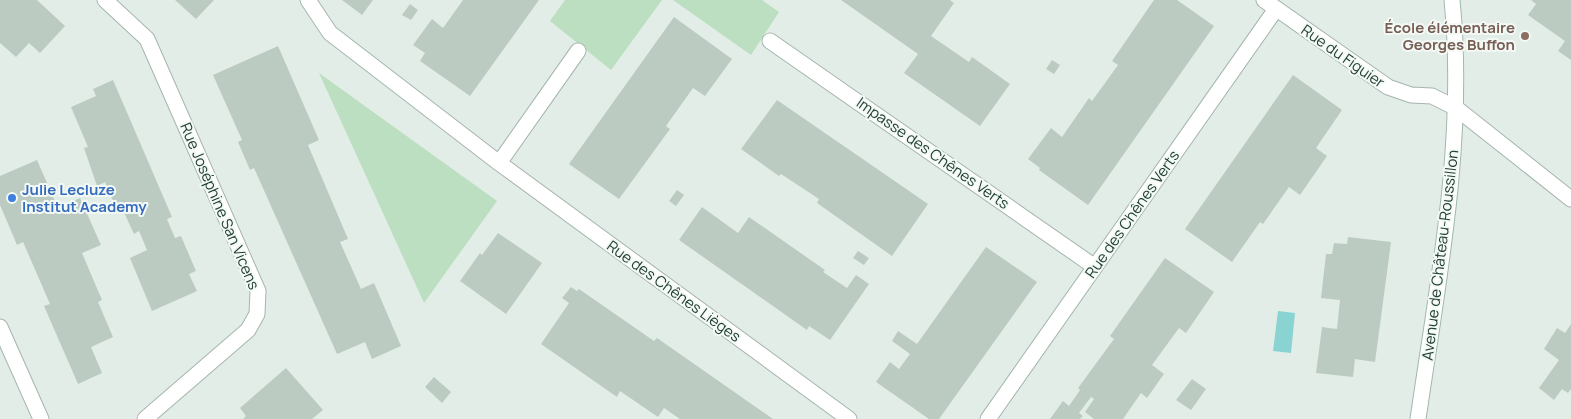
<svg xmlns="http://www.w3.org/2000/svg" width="1571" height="419" font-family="Manrope,sans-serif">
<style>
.green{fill:#bbdfc0}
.water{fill:#89d3d3}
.building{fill:#bbcbc2}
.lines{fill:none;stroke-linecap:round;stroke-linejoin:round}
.street-casing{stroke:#a5b5ad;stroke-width:17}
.secondary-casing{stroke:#a1b9ad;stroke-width:17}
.street{stroke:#fff;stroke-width:15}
.secondary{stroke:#fff;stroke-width:15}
.education-dot{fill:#8d6e63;stroke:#f3f9f5;stroke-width:2}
.shop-dot{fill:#3f7fe0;stroke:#f3f9f5;stroke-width:2}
.labels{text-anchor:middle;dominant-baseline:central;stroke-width:4;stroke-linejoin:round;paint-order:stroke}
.education-label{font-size:15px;font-weight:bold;fill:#785e54;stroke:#f3f9f5;text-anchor:end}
.street-label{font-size:15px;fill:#223f33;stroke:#f3f9f5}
.shop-label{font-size:15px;font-weight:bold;fill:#366cbe;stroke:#f3f9f5;text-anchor:start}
</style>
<rect width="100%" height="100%" fill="#e3ede7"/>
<path class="green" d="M565,0H662L611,70L550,21Z
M673,0H762L779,12L751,55Z
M319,73L497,201L424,303Z"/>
<path class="water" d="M1278,311L1295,313L1291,353L1273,351Z"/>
<path class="building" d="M0,0H37L65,26L40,53L29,43L16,57L0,43Z
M175,0H214L196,19Z
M342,0H373L362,15Z
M463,0H539L470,96L420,61L425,53L413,45L432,19L443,28Z
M841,0H950L954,3L931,36L969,62L972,57L1010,84L980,126L904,73L918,54Z
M1154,0H1177L1214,26L1088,205L1039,170L1040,168L1028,159L1051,128L1062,137L1089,98L1092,101L1118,65L1112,61Z
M1531,0H1571V60L1558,51L1565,41L1528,15L1536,4Z
M410,4L418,10L411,20L402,15Z
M674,17L732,59L705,96L693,88L666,126L670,129L619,199L569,164Z
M278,46L319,140L308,145L348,239L340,242L361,289L374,283L401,346L372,359L365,342L337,354L254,168L250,170L238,142L242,140L213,75Z
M1052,60L1060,65L1054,74L1046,69Z
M1293,75L1342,110L1316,148L1327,156L1300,195L1289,187L1263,224L1260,222L1232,262L1185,229Z
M113,80L172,217L167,219L175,238L181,236L196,271L189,274L197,291L152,311L130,258L147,250L139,231L134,234L121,206L116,208L105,182L97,186L84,148L88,147L71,107L96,96L93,89Z
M777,100L928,204L892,256L817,203L819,199L781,174L779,176L741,149Z
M37,160L58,208L80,198L101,245L82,253L102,300L98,302L113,337L91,347L102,373L78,384L44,306L50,304L23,242L17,245L0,205V176Z
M677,190L684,195L676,206L669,201Z
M702,207L738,233L749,217L825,270L823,272L847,288L856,275L869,284L830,340L809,326L807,330L679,240Z
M498,233L542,263L506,314L460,281L480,253L482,255Z
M1348,237L1391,242L1375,362L1355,359L1353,377L1316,373L1322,327L1337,329L1340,300L1321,298L1326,254H1332L1334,243L1347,244Z
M986,247L1037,282L939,419H929L876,382L890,362L899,369L910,354L892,341L898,331L917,344Z
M858,251L869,258L864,265L853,258Z
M1165,258L1214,292L1186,333L1179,328L1152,365L1164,374L1147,398L1141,393L1123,419H1094L1085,412L1094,399L1091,397L1079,413L1083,416L1080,419H1050L1063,401L1069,406L1080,390L1078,388L1114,339L1110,336Z
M571,287L577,291L579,289L654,341L657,338L773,419H680L664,408L658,417L620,391L617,397L541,344L569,303L562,298Z
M1571,324V389L1568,393L1562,389L1554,400L1539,388L1559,360L1544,349L1557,328L1565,333Z
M286,368L323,410L312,419H243L246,416L240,408Z
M434,377L451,392L442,403L425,387Z
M1192,379L1206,389L1191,410L1176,400Z"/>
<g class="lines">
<defs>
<path id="street" d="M105,0L147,39L258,291L257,314L248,330L145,419
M308,0L330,33L499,163L849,419
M1264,0L1388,87L1411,95L1432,96L1456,108L1571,199
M770,41L1095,267
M499,163L578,51
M0,327L41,419
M988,419L1276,9"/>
<path id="secondary" d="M1418,419C1438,281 1466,140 1452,0"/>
</defs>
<use href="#street" class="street-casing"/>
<use href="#secondary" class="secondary-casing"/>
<use href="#street" class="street"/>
<use href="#secondary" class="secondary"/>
</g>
<circle class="education-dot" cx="1525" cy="36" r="5"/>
<circle class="shop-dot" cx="12" cy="198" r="5"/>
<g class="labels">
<g class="education-label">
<text x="1515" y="27">École élémentaire<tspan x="1515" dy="17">Georges Buffon</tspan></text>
</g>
<g class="street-label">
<text transform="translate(1343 56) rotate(35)">Rue du Figuier</text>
<text transform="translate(933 153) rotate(35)">Impasse des Chênes Verts</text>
<text transform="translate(220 206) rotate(67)">Rue Joséphine San Vicens</text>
<text transform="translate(1132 214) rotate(-55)">Rue des Chênes Verts</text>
<text transform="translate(1440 255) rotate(-83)">Avenue de Château-Roussillon</text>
<text transform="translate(674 291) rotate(36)">Rue des Chênes Lièges</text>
</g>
<g class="shop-label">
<text x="22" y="189">Julie Lecluze<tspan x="22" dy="17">Institut Academy</tspan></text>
</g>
</g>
</svg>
